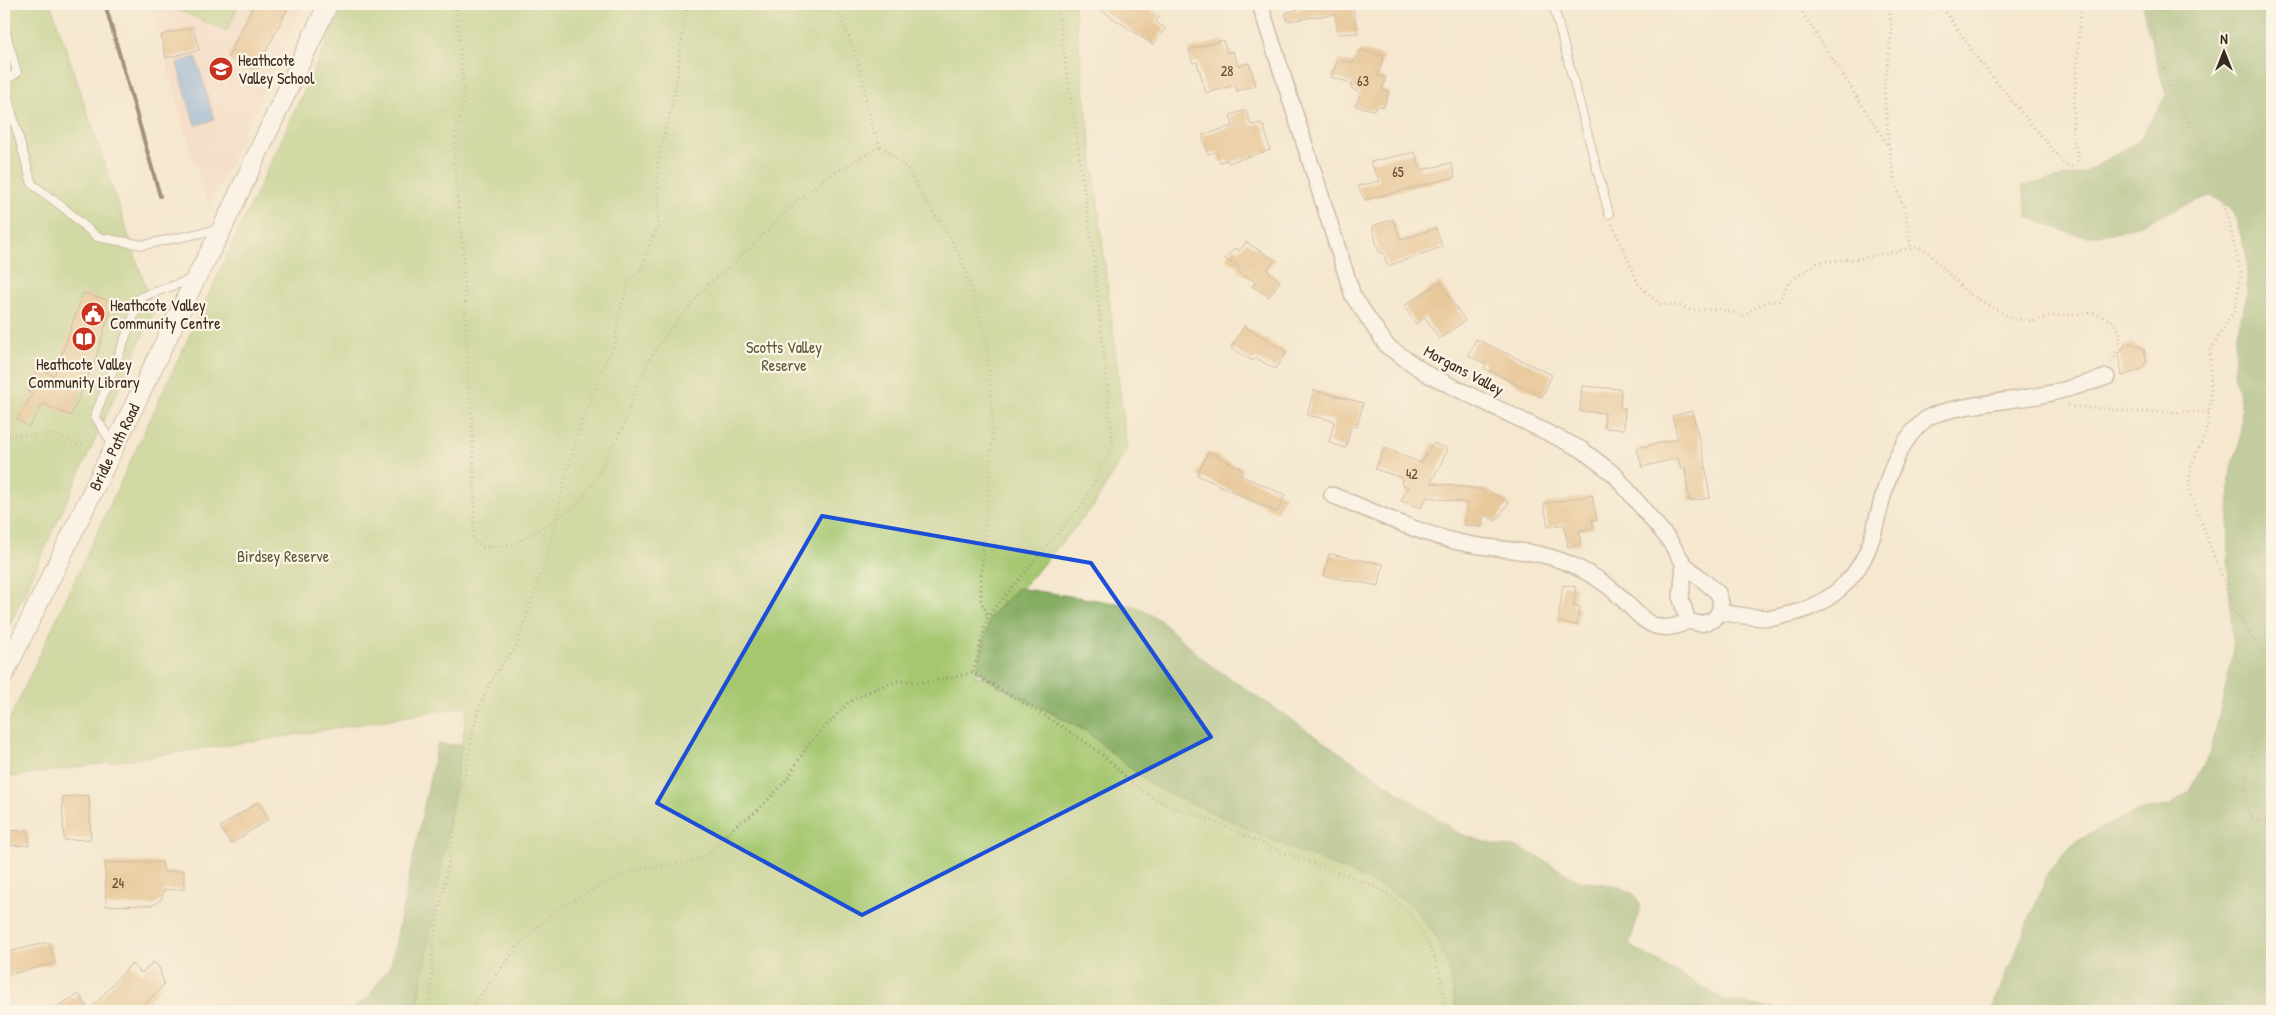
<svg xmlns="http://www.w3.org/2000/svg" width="2276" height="1015" font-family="'Patrick Hand',sans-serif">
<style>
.built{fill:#f3d4bf}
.green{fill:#a5c770;stroke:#707847}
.forest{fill:#84ac62;stroke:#606b40}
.water{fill:#71a5dd;stroke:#56687e}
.building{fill:#d8a45d}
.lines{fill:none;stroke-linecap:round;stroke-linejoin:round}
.service-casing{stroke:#988976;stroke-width:10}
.minor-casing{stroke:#988976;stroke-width:18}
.tertiary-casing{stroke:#988976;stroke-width:21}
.path{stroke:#988976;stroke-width:3;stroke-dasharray:1 4;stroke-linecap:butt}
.service{stroke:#fff;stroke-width:8}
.minor{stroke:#fff;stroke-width:15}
.tertiary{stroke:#fff;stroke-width:19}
.rail{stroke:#3b2a1e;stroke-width:4}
.marked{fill:none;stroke:#1d4ed8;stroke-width:4;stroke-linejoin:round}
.labels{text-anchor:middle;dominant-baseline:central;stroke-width:4.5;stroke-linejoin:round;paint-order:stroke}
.number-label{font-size:14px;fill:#62482e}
.poi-label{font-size:16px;fill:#3b2a1e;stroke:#fcf5e5;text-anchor:start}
.park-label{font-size:16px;fill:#5b5937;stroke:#fcf5e5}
.street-label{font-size:16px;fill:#3b2a1e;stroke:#fcf5e5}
</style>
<rect width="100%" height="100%" fill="#fcf5e5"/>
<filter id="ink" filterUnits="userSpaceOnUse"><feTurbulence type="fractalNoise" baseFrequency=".02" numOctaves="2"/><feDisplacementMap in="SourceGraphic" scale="10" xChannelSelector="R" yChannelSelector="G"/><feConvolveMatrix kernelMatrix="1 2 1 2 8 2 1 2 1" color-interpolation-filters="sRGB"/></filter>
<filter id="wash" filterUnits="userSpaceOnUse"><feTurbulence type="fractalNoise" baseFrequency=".0096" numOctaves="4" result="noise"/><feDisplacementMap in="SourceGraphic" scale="20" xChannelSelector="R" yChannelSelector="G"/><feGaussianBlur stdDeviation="1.12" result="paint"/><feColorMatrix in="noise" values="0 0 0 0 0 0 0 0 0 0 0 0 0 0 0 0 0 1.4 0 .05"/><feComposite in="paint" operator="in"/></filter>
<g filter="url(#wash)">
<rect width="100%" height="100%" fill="#f5e8cf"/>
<path class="built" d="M150,4H304L209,208L186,134Z"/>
<path class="green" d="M4,4H51L154,312L4,637Z
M165,4H239L227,31Z
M345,4H1074L1127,449L1093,507L994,620L975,677L996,674L1435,886L1477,1011H417L468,706L288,736L4,778V731Z
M2272,948V1011H2233Z"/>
<path class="forest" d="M2143,4H2264L2272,67V980L2261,1011H1991L2049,871L2076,841L2135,812L2169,805L2189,791L2211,751L2233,654L2228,567L2230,475L2240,442L2242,409L2234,374L2236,336L2247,295V257L2233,209L2210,196C2169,209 2131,235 2086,236C2074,236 2041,222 2028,217L2022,186L2083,173L2139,141L2166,95L2145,19Z
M1017,588L1136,606L1161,621L1209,664L1460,834L1499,846L1517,847L1540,858L1577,880L1619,886L1635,895L1641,907L1629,945L1725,1000L1763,1007L1807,1011H1456L1449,968L1434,933L1412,905L1389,890L1348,871L1293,849L1151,785L1086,731L999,686L977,671L990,617Z
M437,744L462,745L417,1011H351L369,996L391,964Z"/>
<path class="water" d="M196,57L214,120L195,125L177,63Z"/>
<g id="blocks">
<path class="building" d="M254,4H290L256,71L228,57Z
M1092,4H1142L1160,16L1156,22L1165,28L1154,45Z
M1317,4H1352L1358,33L1338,34L1335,14L1287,21L1285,13Z
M193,27L199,50L166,58L161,35Z
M1223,40L1227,53L1233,51L1238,66L1249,63L1256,85L1237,91L1235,85L1206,93L1197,62L1193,63L1189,50Z
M1360,50L1384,56L1378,76L1386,78L1382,89L1389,92L1384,107L1378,106L1374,110L1355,106L1361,93L1351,88L1352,83L1331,77L1338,60L1353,63Z
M1246,110L1251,125L1261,123L1262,127L1264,126L1270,150L1228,163L1227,160L1220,162L1217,152L1208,154L1202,135L1233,126L1230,115Z
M1415,152L1421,170L1451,163L1455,177L1365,200L1358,186L1380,181L1370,162Z
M1393,219L1401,240L1436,228L1442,247L1388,266L1383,252L1379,253L1372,226Z
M1246,242L1275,260L1267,270L1280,281L1269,297L1252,286L1256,282L1237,271L1239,267L1225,259L1235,248L1239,251Z
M1440,282L1465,321L1439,339L1425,317L1416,324L1404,306Z
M83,293L113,302L95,360L71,416L43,404L29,427L17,419L33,394L28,392L39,369L54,376Z
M1244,326L1287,352L1275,369L1256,358L1253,361L1231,348Z
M1476,339L1552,375L1542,397L1484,368L1486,364L1468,355Z
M2131,343L2144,349L2147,362L2140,370L2122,376L2119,353L2125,345Z
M1582,386L1621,389L1620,407L1625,408L1624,429L1604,428L1605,413L1580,411Z
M1314,390L1363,403L1357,427L1351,426L1346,448L1329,443L1334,421L1307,415Z
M1692,411L1705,463L1710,498L1689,501L1685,468L1681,469L1678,458L1642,467L1637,448L1678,439L1672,416Z
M1433,443L1448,449L1431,483L1486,490L1509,502L1496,521L1484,515L1482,527L1464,525L1467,503L1427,497L1421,508L1401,501L1408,487L1401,484L1402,478L1375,469L1385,448L1421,463Z
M1208,452L1243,469L1240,475L1285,495L1277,512L1197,475Z
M1592,495L1597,520H1592L1594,528L1579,531L1581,544L1568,547L1564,524L1548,527L1544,504Z
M1329,554L1383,564L1379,586L1324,576Z
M1563,585L1576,587L1573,606L1580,607L1577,625L1558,622Z
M89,795L91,839L64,840L62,797Z
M258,802L269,819L231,844L220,827Z
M28,830L29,845L4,846V831Z
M162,862L164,872L184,871V889L164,890L161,900L153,905L106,906L105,863Z
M49,942L55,963L4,976V953Z
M153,962L159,967L164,984L139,1011H49L79,994L89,1011L131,964L142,973Z"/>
</g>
</g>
<g filter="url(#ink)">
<use href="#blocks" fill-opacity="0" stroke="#988976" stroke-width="1"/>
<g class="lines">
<defs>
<path id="service" d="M1553,4L1609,214
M4,26L17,73L4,81
M4,85L32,184L64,208L97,237L143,245L220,229
M113,445L95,416L141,297L192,279"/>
<path id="minor" d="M1260,4L1353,296L1387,346L1427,374L1581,449L1615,475L1669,540L1684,564L1718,593L1721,602L1719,612L1713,620L1701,624L1688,621L1681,599L1684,564
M1332,495C1373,511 1415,532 1458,542C1500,552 1540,547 1580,569C1592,575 1605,583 1615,592C1640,614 1651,640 1688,621
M1719,612C1736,615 1754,618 1771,618C1777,618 1784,615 1790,614C1833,604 1863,574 1874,531C1884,492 1893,445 1926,419C1941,407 2015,400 2037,396C2061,392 2084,384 2107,377"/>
<path id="tertiary" d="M4,674L196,278L222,229L328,4"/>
</defs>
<use href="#service" class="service-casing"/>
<use href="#minor" class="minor-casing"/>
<use href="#tertiary" class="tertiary-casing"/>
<path class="path" d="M456,4L464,96L461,116L456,129L454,163L463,252L469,391L472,420L475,500L473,540L483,547L513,545L574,508L594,482L625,422L634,392L648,362L662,340L709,283L731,266L792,206L824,179L881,146
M835,4L853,47L862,76L871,125L881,146L907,168L923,197L950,237L963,263L982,323L987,344L993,428L981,576V601L988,616
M1797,4L1889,147
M1888,4L1892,30L1884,88L1889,147L1894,178L1905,212L1911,248
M1940,4L1980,62L2057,155C2064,163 2067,169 2078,165V156L2072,136L2081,4
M2149,4L2150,20L2171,92L2208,155L2227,215L2241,273L2235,309L2210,351L2211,397L2206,432L2191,467L2189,490L2235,611L2270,665C2266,687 2262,710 2257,733C2251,757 2237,795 2252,818L2272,824
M2272,4V5
M1612,224L1639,285L1659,304L1681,306L1690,310L1720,309L1745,316C1756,306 1764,301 1779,301L1789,282L1819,262L1862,258L1918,247L1927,251L1966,292L2013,319L2035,321L2049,316L2093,313L2112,321L2120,331L2119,343L2112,364
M2068,406L2141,412H2209
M4,435H57L78,445L85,444
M4,619H10
M973,672L988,616L1084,502L1113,446L1094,258L1057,4
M430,1011L433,944L475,721C484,694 494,668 516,649L553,536L563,486L580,427L604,365L614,347L621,306L629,283L643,265L651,239L658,228V162L676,87L683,27L689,4
M468,1011L520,944L556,910L613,879L634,870L695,861L705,857L735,826L757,811L770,798L787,779L808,745L849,702L872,690L897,681L928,682L973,673C1014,698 1056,721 1095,749C1117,766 1134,789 1159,801C1176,809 1195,814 1213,821C1239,832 1265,846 1292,856C1320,867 1350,875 1377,888C1421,911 1443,964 1445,1011
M2271,1011L2272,1010"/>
<use href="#service" class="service"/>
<use href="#minor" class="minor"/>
<use href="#tertiary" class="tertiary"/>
<path class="rail" d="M105,4L160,196"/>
</g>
</g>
<path d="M0 0H2276V1015H0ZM822,516L1091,563L1211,737L862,915L657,803Z" fill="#f5e8cf" fill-opacity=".55" fill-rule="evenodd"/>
<path class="marked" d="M822,516L1091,563L1211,737L862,915L657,803Z"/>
<defs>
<symbol id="school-disc" viewBox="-11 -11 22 22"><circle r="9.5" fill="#c8321e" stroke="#fcf5e5"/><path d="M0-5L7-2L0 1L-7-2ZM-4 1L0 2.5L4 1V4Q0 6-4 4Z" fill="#fff"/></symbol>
<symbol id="civic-disc" viewBox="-11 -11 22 22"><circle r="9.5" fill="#c8321e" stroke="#fcf5e5"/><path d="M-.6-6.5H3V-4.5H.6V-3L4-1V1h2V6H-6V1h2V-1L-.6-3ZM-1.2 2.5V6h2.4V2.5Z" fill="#fff"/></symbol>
<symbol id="library-disc" viewBox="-11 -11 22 22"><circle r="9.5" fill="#c8321e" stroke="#fcf5e5"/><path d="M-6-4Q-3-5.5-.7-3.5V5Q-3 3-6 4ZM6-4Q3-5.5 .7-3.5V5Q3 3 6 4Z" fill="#fff"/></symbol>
</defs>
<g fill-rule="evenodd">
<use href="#school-disc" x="207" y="55" width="28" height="28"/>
<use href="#civic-disc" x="79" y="300" width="28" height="28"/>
<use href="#library-disc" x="70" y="325" width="28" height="28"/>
</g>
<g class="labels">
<g class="number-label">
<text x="1227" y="70">28</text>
<text x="1363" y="80">63</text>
<text x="1398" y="171">65</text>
<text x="1412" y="473">42</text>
<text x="118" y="882">24</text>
</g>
<g class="poi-label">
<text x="238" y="60">Heathcote<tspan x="238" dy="18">Valley School</tspan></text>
<text x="110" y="305">Heathcote Valley<tspan x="110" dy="18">Community Centre</tspan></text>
<text x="84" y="364" text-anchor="middle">Heathcote Valley<tspan x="84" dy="18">Community Library</tspan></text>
</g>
<g class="park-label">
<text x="784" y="347">Scotts Valley<tspan x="784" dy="18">Reserve</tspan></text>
<text x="283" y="556">Birdsey Reserve</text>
</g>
<g class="street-label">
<text transform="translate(1464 370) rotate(28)">Morgans Valley</text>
<text transform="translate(114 447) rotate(-64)">Bridle Path Road</text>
</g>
</g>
<rect width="2276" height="1015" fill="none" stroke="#fcf5e5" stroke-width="20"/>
<g transform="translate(2224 52)" stroke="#fcf5e5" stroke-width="4" paint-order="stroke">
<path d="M0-4L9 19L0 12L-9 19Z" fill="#3b2a1e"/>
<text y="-8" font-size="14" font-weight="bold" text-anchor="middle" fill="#3b2a1e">N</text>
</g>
</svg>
